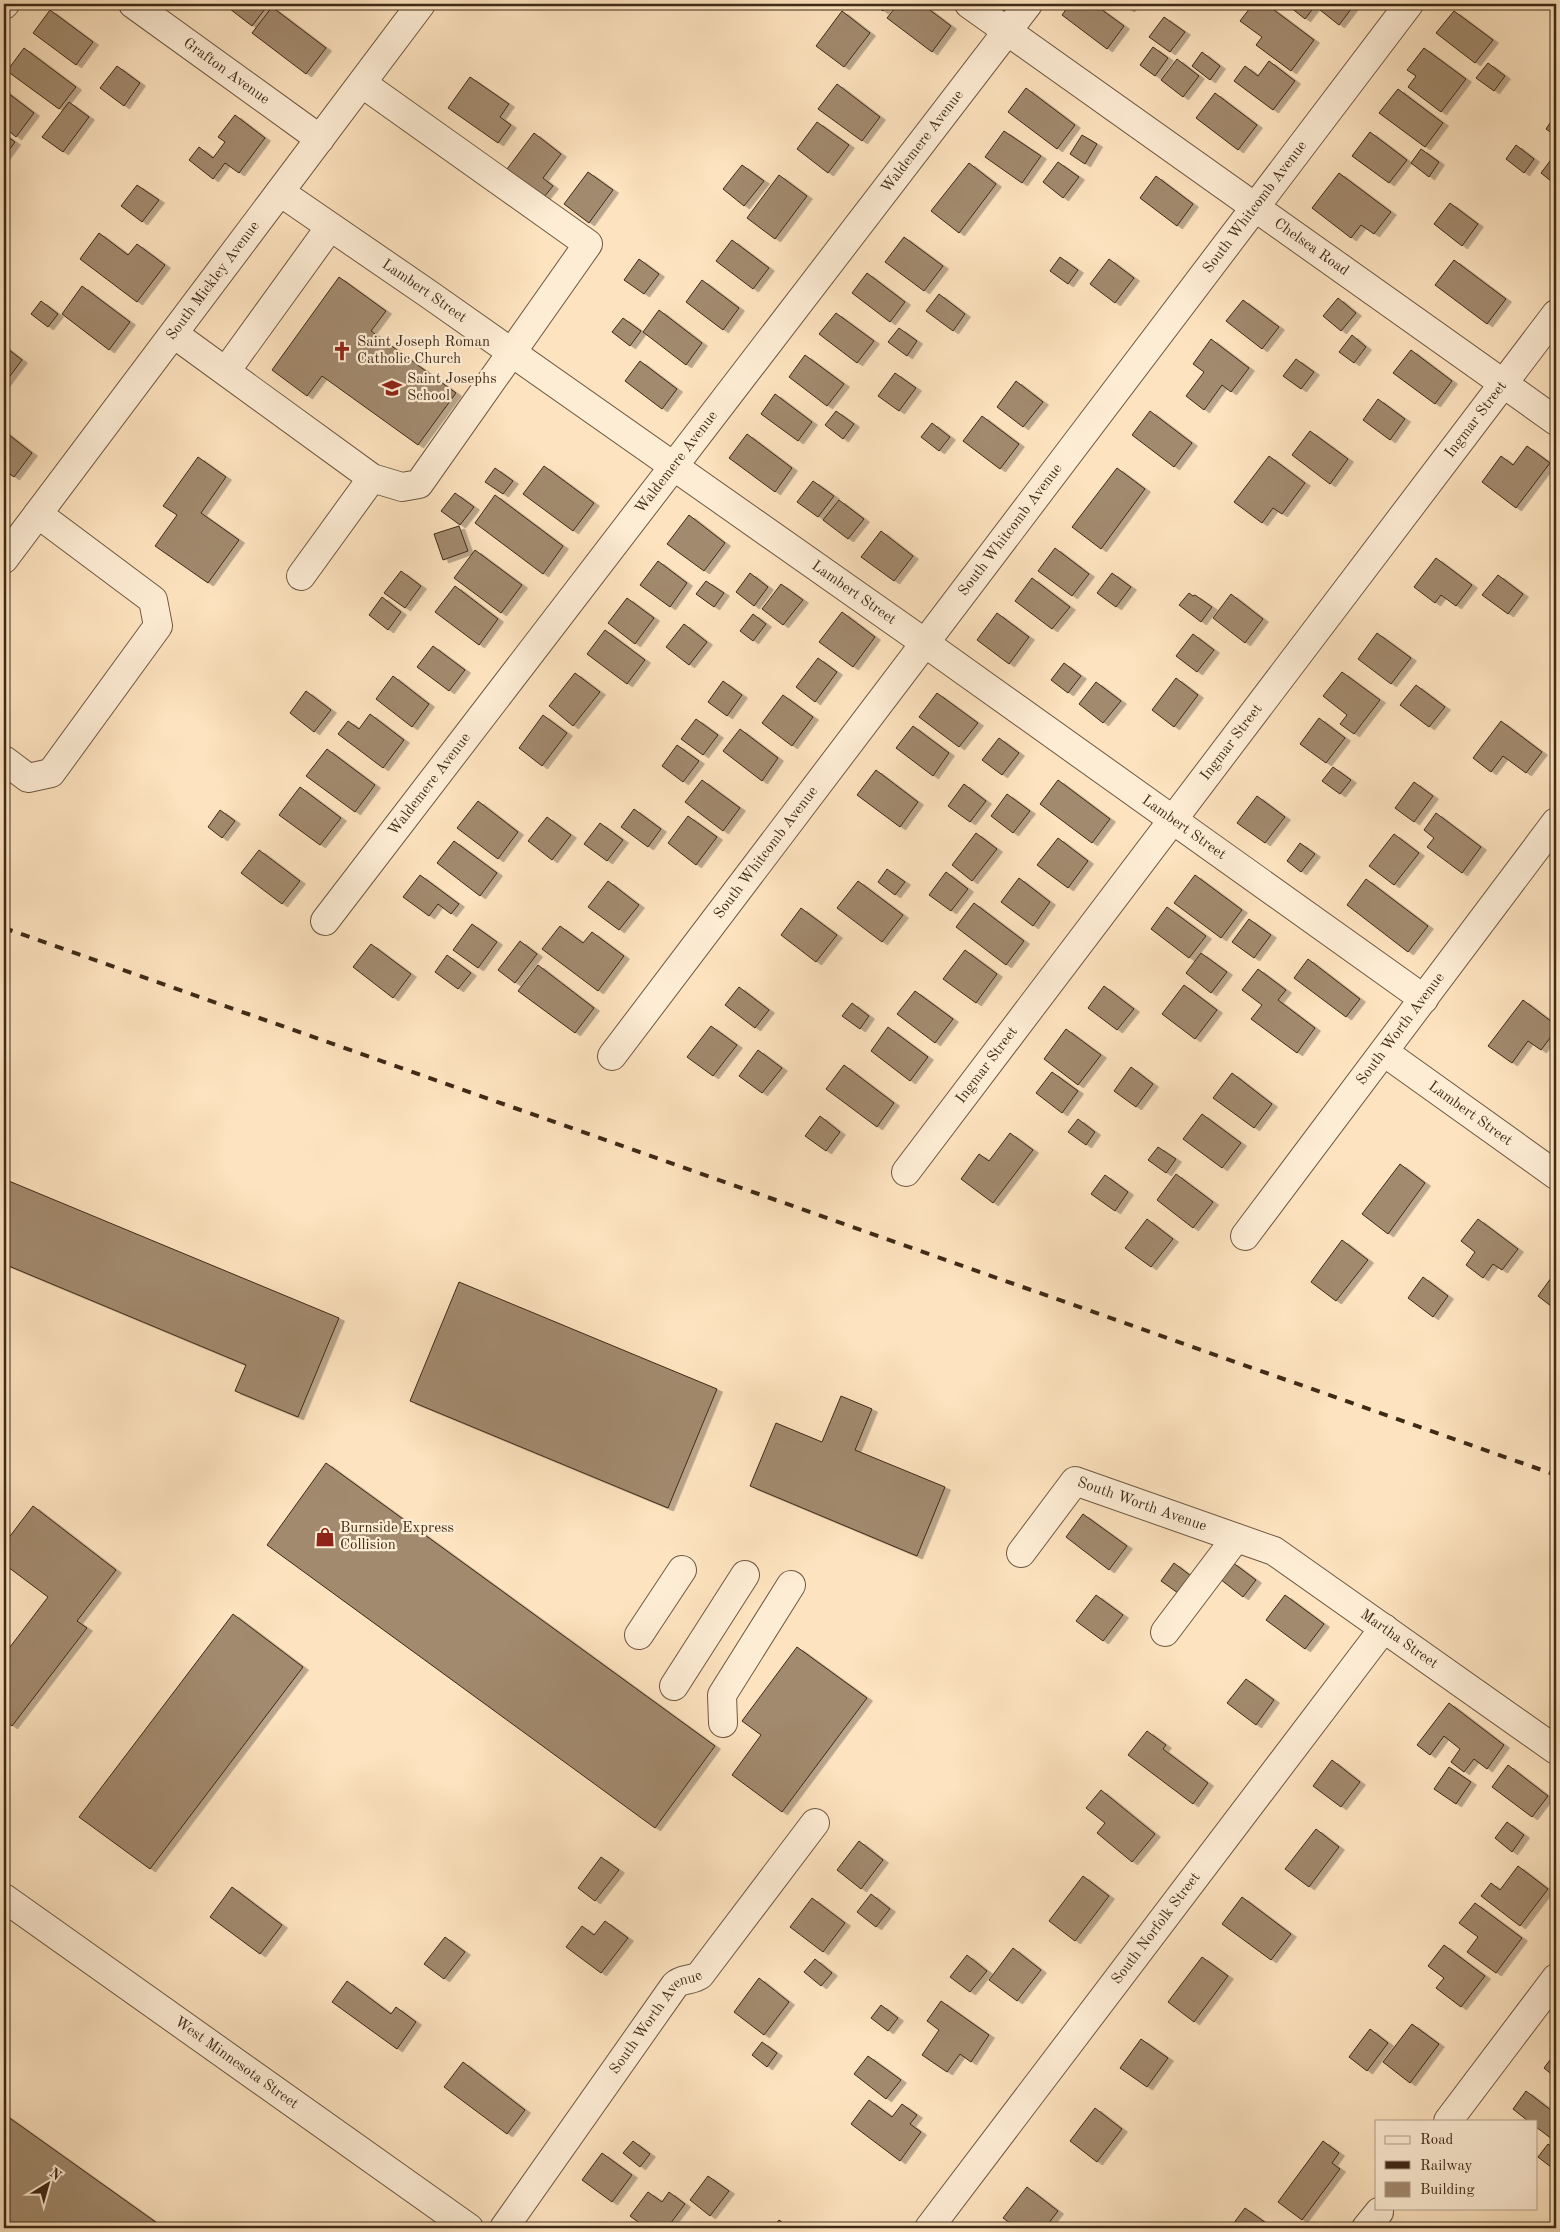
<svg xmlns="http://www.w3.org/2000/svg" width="1560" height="2232" font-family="'Old Standard TT',serif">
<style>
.building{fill:#a28a6e;stroke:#3f2a16;filter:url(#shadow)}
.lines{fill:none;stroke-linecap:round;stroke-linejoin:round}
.minor-casing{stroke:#6e5840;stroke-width:30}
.minor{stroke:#feedd5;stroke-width:28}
.rail{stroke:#3f2a16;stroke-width:4;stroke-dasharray:9 9;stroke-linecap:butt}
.labels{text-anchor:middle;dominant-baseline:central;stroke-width:4.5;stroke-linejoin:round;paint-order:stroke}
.street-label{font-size:15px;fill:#3f2a16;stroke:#feedd5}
.poi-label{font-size:15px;fill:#3f2a16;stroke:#feedd5;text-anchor:start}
</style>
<defs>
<filter id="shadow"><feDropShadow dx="5.5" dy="3" stdDeviation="0" flood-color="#0004"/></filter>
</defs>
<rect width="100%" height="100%" fill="#fde3bf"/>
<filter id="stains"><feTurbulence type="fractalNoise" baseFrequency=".004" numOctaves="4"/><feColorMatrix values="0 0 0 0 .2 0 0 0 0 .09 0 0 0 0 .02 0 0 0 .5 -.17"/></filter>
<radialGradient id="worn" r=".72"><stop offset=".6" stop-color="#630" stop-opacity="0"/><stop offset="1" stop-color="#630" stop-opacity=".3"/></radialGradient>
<path class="building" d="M234,4H266L268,5L252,26L230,9Z
M874,4H888L883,11Z
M898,4H922L951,26L932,52L887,18Z
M1070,4H1094L1124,26L1107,49L1062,15Z
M1121,4H1133L1129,9Z
M1253,4H1266L1314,40L1291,71L1256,45L1262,37L1240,21Z
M1293,4H1355L1339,25L1315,6L1305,19L1290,7Z
M272,7L326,48L306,74L252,33Z
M50,10L93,42L76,65L33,33Z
M842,11L870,33L844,67L816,46Z
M1454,11L1493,40L1475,63L1436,33Z
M1164,17L1185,32L1170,52L1149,37Z
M1153,47L1168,58L1155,76L1140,65Z
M24,48L76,87L59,109L7,71Z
M1424,48L1466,79L1441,112L1408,87L1416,76L1407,70Z
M1202,52L1220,66L1210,80L1192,66Z
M1177,59L1199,76L1183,97L1161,80Z
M1269,61L1295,81L1273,110L1234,81L1245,66L1258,76Z
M1488,63L1505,76L1494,91L1476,78Z
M117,66L140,83L124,106L100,88Z
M470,77L509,104L500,117L511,125L498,143L448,108Z
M837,84L880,117L862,141L818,109Z
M1026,88L1075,125L1057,149L1008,112Z
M1398,89L1443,123L1425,147L1379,113Z
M4,90L34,113L16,137L4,127Z
M1215,93L1257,125L1238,150L1196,118Z
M69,102L89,117L63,152L42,137Z
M1556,114V136L1546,129Z
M235,115L265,138L239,173L225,163L213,179L189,160L199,147L213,158L225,142L218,137Z
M817,122L849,145L828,173L797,149Z
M1004,131L1041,156L1022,183L985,157Z
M1370,132L1407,160L1389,183L1352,156Z
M534,133L561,154L543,178L553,186L544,197L507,169Z
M4,134L15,142L4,157Z
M1082,135L1097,144L1085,164L1070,154Z
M1516,145L1534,159L1524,173L1506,159Z
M1421,149L1439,162L1429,177L1411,163Z
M1556,153V185L1541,173Z
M1058,162L1079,177L1063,198L1043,182Z
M969,163L996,184L959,233L931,211Z
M742,165L764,181L744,206L723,189Z
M588,172L613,190L589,223L564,204Z
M1339,173L1391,212L1374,234L1361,225L1351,238L1312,208Z
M779,175L807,196L775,239L747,218Z
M1156,176L1193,204L1177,226L1140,198Z
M137,185L159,200L142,222L121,206Z
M1450,203L1478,224L1462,246L1434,224Z
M99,233L128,255L137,244L165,265L137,302L80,259Z
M904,237L943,266L924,291L885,262Z
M732,240L769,268L753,289L716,261Z
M1060,257L1078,270L1068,284L1050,271Z
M639,259L659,274L644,294L624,280Z
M1109,259L1134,278L1115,303L1090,284Z
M1454,260L1506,299L1487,324L1435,285Z
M867,273L905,302L890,322L852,293Z
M339,277L386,311L371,331L456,393L418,445L322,376L307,396L272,370Z
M702,280L739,308L723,330L686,302Z
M82,286L130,322L109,350L62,314Z
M939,294L965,314L953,331L926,311Z
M1338,298L1356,313L1341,331L1323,316Z
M1243,300L1279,327L1262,349L1226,321Z
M41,301L58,314L48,327L31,314Z
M659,310L702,343L686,365L643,332Z
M836,313L874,341L857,363L819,334Z
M623,318L641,331L630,346L612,332Z
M899,328L917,341L907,356L888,342Z
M1352,335L1366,347L1354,363L1339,352Z
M1211,339L1249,368L1231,392L1222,385L1204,410L1186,396L1204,372L1193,364Z
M4,346L22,360L4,384Z
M1411,350L1452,381L1435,404L1393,373Z
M805,355L844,384L827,406L789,377Z
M1296,359L1314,372L1301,389L1283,376Z
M640,361L677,389L662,409L625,381Z
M895,373L916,388L899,411L878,396Z
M1016,381L1043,402L1023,427L997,407Z
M775,394L812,422L798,441L761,414Z
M1378,399L1405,419L1390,440L1363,420Z
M836,411L854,424L843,439L825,425Z
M1150,411L1192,443L1174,467L1132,435Z
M982,416L1019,444L1000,469L963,441Z
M932,423L950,437L939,451L921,437Z
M4,431L32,453L14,477L4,470Z
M1310,431L1348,459L1330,484L1292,455Z
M747,434L792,468L775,492L729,458Z
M1527,446L1550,463L1516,508L1482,482L1501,456L1513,465Z
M1269,456L1305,483L1282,514L1273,508L1262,523L1234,502Z
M198,457L226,477L201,513L239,540L208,583L155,546L177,515L163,506Z
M544,466L594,503L573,531L523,494Z
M495,468L513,481L503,494L485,482Z
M1117,468L1145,489L1101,549L1072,527Z
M813,481L834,496L818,517L797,502Z
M455,493L474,507L460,525L441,511Z
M495,495L563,546L543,574L475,523Z
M839,500L864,519L848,539L823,520Z
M689,515L725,543L704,571L667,544Z
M459,526L468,551L443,560L434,534Z
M881,531L913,556L894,581L861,557Z
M1055,548L1089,574L1072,596L1038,571Z
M475,550L522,585L501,613L454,578Z
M1436,558L1472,585L1456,606L1441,595L1435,603L1414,587Z
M658,561L687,583L670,607L640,585Z
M401,571L421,586L405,608L384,593Z
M750,573L768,587L754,606L736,592Z
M1112,573L1131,587L1116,607L1097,593Z
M1498,575L1523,594L1508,614L1482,595Z
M1032,578L1070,607L1052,629L1015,601Z
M706,581L724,593L714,607L696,594Z
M781,584L803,600L783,625L762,609Z
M455,586L498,619L479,645L435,612Z
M1189,593L1193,596L1195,595L1212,607L1201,622L1179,605Z
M1231,594L1263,619L1245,643L1213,618Z
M382,597L401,612L388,630L369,615Z
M627,598L654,618L635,644L608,623Z
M842,612L875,637L853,667L819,642Z
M997,613L1029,637L1009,664L977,640Z
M753,614L766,624L753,641L740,631Z
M684,624L707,642L689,665L666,647Z
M605,630L645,660L627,684L587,654Z
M1377,633L1411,658L1391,684L1358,659Z
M1193,634L1214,650L1197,672L1176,656Z
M433,646L465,670L449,691L417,667Z
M818,658L837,672L815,702L796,687Z
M1064,663L1081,676L1068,693L1051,680Z
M1342,672L1380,700L1354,734L1340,724L1347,715L1323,696Z
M575,673L600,692L573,726L549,706Z
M393,676L429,704L412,727L376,699Z
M1176,678L1198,695L1174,727L1152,710Z
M723,681L742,695L727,716L708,702Z
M1096,682L1121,701L1103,723L1079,704Z
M1416,685L1445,707L1429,727L1400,705Z
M306,691L331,710L314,732L290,713Z
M937,693L978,723L959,747L919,717Z
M783,695L813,717L792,746L762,723Z
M370,714L404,740L383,768L338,734L348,721L359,729Z
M543,715L567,733L542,766L519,748Z
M1319,718L1345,738L1326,763L1300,744Z
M696,719L718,735L703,755L681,739Z
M1501,721L1542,752L1526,773L1503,756L1491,772L1473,758Z
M913,726L949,753L933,776L896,748Z
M740,729L778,758L762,781L723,751Z
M999,738L1019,753L1002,775L982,760Z
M677,745L699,761L683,782L662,766Z
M327,749L375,785L355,812L306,776Z
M1333,767L1351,780L1340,794L1322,781Z
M876,770L918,802L900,827L857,795Z
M702,780L740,808L723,831L685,802Z
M1058,780L1110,819L1092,843L1040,804Z
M1414,782L1433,796L1414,822L1395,808Z
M964,784L986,801L970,822L948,806Z
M300,787L341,818L320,845L279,815Z
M1007,794L1030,811L1013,833L991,816Z
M1257,796L1285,817L1265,843L1237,823Z
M478,801L518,832L498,859L457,828Z
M634,809L661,829L648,847L621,827Z
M220,810L235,821L222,838L208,827Z
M1436,813L1481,847L1462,873L1427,847L1434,838L1424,830Z
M688,816L717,837L696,865L668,843Z
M547,817L571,835L552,860L528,841Z
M600,823L623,840L607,861L584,844Z
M976,833L997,849L972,881L952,865Z
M1394,834L1419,853L1394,885L1369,866Z
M1058,838L1088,861L1068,888L1037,865Z
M454,841L497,873L480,896L437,863Z
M1300,843L1315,854L1301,872L1287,861Z
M259,850L300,881L282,904L241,873Z
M887,869L905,882L895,895L878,882Z
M946,872L968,889L951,911L929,895Z
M420,875L459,904L451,914L438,904L429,916L403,897Z
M1195,875L1242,910L1221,938L1174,903Z
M1019,878L1050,902L1033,926L1001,902Z
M1366,879L1428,926L1408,952L1347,905Z
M608,881L639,905L619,930L588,907Z
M858,881L903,915L882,942L837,908Z
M974,903L1024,941L1006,965L956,927Z
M1167,907L1206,936L1189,958L1151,929Z
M801,908L837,935L816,962L781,935Z
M1249,919L1271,935L1254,958L1232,942Z
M472,924L497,942L478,968L453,950Z
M560,926L583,943L592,932L624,956L598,991L542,949Z
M520,941L537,954L515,983L498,970Z
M371,944L411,974L393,998L353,967Z
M965,950L997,974L976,1003L943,979Z
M1201,953L1227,972L1211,993L1186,973Z
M447,955L471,973L458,989L435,972Z
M1308,959L1360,999L1346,1017L1294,978Z
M538,965L594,1008L575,1033L518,991Z
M1258,969L1286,990L1278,1000L1315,1028L1297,1053L1251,1019L1262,1005L1242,990Z
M1184,985L1217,1010L1195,1039L1162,1014Z
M1104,986L1134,1009L1117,1030L1088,1008Z
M739,987L769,1010L755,1028L725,1005Z
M915,991L953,1019L935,1043L897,1014Z
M1523,1000L1556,1025V1030L1541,1050L1528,1041L1512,1063L1488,1046Z
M852,1003L869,1016L860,1029L842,1016Z
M711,1026L737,1045L713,1076L687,1057Z
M888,1027L928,1057L910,1081L871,1051Z
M1066,1029L1101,1055L1078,1085L1044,1059Z
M758,1050L782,1068L762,1093L739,1076Z
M844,1065L894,1103L877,1127L826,1089Z
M1131,1067L1153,1084L1136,1107L1114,1091Z
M1052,1072L1078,1091L1062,1113L1036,1093Z
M1232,1073L1272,1104L1254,1128L1213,1098Z
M1202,1114L1241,1143L1222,1168L1183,1139Z
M820,1116L840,1132L826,1151L805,1136Z
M1078,1119L1095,1132L1086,1145L1068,1132Z
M1010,1133L1033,1150L993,1203L961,1179L979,1154L989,1161Z
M1158,1147L1176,1159L1166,1173L1148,1160Z
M1400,1164L1425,1183L1388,1234L1362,1214Z
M1176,1174L1213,1202L1193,1228L1157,1200Z
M1105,1175L1128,1192L1115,1211L1091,1194Z
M4,1179L339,1318L298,1417L235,1391L246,1365L4,1264Z
M1147,1219L1173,1239L1151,1267L1125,1248Z
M1478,1219L1518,1249L1502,1270L1493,1264L1483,1278L1466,1265L1475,1252L1461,1241Z
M1342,1240L1368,1260L1336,1301L1311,1282Z
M1556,1271V1310L1538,1296Z
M1423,1277L1448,1296L1433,1317L1408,1298Z
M459,1282L717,1389L668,1508L410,1401Z
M841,1396L872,1409L855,1450L945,1487L917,1556L750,1486L776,1423L822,1442Z
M326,1463L715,1746L655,1828L267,1545Z
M33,1506L116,1570L77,1621L87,1628L12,1726L4,1720V1655L48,1597L4,1564V1544Z
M1083,1514L1127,1546L1109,1570L1066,1537Z
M1232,1562L1256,1580L1243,1597L1220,1579Z
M1174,1563L1191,1576L1178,1593L1161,1581Z
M1096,1595L1123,1615L1103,1641L1076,1621Z
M1285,1595L1324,1624L1305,1649L1266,1620Z
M233,1614L303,1667L150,1869L79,1817Z
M797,1647L867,1698L782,1812L732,1775L761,1735L742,1721Z
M1246,1679L1274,1700L1256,1725L1227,1703Z
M1449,1703L1504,1745L1487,1769L1474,1759L1464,1772L1451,1762L1460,1749L1444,1736L1430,1755L1417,1745Z
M1147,1731L1166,1745L1163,1749L1208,1783L1193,1804L1128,1755Z
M1332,1760L1360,1782L1341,1807L1313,1786Z
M1508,1765L1548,1796L1532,1817L1492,1787Z
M1449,1767L1471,1782L1456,1804L1434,1789Z
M1101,1790L1155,1834L1132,1862L1097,1833L1105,1823L1086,1808Z
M1507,1822L1524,1835L1512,1852L1495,1838Z
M1316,1829L1339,1847L1309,1887L1285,1869Z
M859,1841L883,1860L861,1889L837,1870Z
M601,1857L619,1870L595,1901L578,1888Z
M1518,1866L1548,1889L1520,1926L1481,1896L1491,1883L1500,1890Z
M1083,1876L1109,1896L1075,1941L1049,1921Z
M232,1887L282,1925L260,1954L210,1917Z
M871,1894L890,1909L876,1927L857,1912Z
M1242,1897L1291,1934L1271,1960L1222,1924Z
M812,1898L845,1923L823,1952L790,1927Z
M1475,1903L1522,1938L1496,1973L1467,1952L1478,1937L1459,1923Z
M605,1921L628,1938L601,1973L566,1947L582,1926L594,1935Z
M445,1937L465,1952L444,1979L424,1964Z
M1444,1945L1485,1976L1461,2007L1436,1988L1444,1978L1428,1966Z
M1013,1948L1041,1970L1017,2001L989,1980Z
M967,1955L987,1971L970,1992L950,1977Z
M1202,1957L1228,1976L1194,2022L1168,2002Z
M815,1959L832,1973L821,1986L804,1972Z
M759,1978L789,2002L764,2035L734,2012Z
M347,1981L391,2014L396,2007L416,2022L397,2049L332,2002Z
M941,2001L989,2035L971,2062L960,2054L947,2072L922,2055L939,2030L927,2021Z
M881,2005L898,2018L888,2031L871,2018Z
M1412,2024L1439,2044L1410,2083L1383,2062Z
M1370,2029L1388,2043L1367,2071L1349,2057Z
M1141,2039L1168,2058L1147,2087L1120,2068Z
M762,2042L777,2053L767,2067L752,2055Z
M1556,2052V2078L1544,2068Z
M868,2056L901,2080L886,2099L854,2074Z
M463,2062L525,2110L507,2134L444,2087Z
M1526,2091L1556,2114V2142L1536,2127V2121H1528L1513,2109Z
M869,2100L892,2117L902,2104L917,2115L910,2124L921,2132L900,2161L851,2124Z
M1095,2108L1122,2129L1097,2162L1070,2141Z
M4,2114L164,2228H4Z
M633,2141L650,2154L640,2167L623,2153Z
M1323,2141L1339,2153L1332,2163L1340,2169L1302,2220L1278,2202Z
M1548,2144L1556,2150V2171L1538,2157Z
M602,2153L632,2175L612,2202L582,2180Z
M708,2176L729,2191L710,2216L690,2200Z
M1027,2187L1058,2211L1045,2228H1017L1003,2218Z
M648,2192L662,2202L669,2192L685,2204L667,2228H646L630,2216Z
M1245,2208L1273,2228H1230Z
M779,2220L790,2228H773Z"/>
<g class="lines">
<defs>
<g id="minor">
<path id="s1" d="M133,4L320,139"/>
<path id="s2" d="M969,4L1556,421"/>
<path d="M4,5L5,4"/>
<path id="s3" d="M280,192L430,295L925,643L1424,999"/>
<path d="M174,334L372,478L402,487L419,484L588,244L363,84"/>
<path d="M226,371L330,227"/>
<path id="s4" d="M4,559L421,4"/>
<path d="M301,576L372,478"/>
<path d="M4,760L28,778L51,773L158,626L153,600L38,514"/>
<path id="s5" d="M325,921L1028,4"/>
<path id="s6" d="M1384,1052L1556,1175"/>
<path id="s7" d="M612,1056L1409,4"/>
<path id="s8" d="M906,1172L1556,314"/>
<path id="s9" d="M1245,1236L1556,822"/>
<path id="s10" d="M1021,1553L1075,1481L1274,1551L1556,1750"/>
<path d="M1165,1632L1236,1538"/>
<path d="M639,1635L682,1570"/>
<path d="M674,1686L745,1575"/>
<path d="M723,1723L722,1695L791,1585"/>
<path id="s11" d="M4,1898L469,2228"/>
<path d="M1448,2121L1556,1978"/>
<path id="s12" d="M504,2228L675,1985C682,1978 692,1981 700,1975L815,1823"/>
<path id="s13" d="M929,2228L1384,1628"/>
<path d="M1366,2228L1379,2212"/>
</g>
</defs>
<use href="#minor" class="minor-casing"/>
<use href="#minor" class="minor"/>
<path class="rail" d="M4,928L1556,1475"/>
</g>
<defs>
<symbol id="church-bare" viewBox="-9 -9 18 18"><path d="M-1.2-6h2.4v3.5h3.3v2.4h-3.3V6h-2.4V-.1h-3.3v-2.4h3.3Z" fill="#8f2418" stroke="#feedd5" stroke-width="2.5" paint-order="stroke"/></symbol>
<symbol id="school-bare" viewBox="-9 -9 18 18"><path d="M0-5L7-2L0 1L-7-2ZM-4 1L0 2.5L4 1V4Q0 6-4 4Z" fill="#8f2418" stroke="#feedd5" stroke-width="2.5" paint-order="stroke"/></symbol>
<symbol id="shop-bare" viewBox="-9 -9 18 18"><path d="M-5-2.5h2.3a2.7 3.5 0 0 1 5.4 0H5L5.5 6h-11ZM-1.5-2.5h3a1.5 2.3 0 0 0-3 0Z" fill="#8f2418" stroke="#feedd5" stroke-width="2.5" paint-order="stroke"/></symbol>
</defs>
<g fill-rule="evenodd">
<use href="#church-bare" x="328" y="337" width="28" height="28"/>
<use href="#school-bare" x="378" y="374" width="28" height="28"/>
<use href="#shop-bare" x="311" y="1523" width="28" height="28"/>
</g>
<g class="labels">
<g class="street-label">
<text stroke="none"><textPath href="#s1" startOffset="115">Grafton Avenue</textPath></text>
<text stroke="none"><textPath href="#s5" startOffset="982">Waldemere Avenue</textPath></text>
<text stroke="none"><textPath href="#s7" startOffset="1065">South Whitcomb Avenue</textPath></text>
<text stroke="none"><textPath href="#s2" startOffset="420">Chelsea Road</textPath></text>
<text stroke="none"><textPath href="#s4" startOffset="348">South Mickley Avenue</textPath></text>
<text stroke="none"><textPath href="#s3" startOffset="175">Lambert Street</textPath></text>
<text stroke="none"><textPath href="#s8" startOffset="944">Ingmar Street</textPath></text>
<text stroke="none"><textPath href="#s5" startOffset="578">Waldemere Avenue</textPath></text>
<text stroke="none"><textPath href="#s7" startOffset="660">South Whitcomb Avenue</textPath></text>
<text stroke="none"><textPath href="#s3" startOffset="700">Lambert Street</textPath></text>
<text stroke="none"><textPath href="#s8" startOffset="539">Ingmar Street</textPath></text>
<text stroke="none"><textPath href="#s5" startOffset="172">Waldemere Avenue</textPath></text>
<text stroke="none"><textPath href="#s3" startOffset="1105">Lambert Street</textPath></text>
<text stroke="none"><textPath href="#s7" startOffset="255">South Whitcomb Avenue</textPath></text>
<text stroke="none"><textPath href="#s9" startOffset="259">South Worth Avenue</textPath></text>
<text stroke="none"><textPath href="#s8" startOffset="134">Ingmar Street</textPath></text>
<text stroke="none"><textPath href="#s6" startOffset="106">Lambert Street</textPath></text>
<text stroke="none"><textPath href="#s10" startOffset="161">South Worth Avenue</textPath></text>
<text stroke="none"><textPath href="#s10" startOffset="454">Martha Street</textPath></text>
<text stroke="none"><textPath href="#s13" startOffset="376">South Norfolk Street</textPath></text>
<text stroke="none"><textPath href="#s12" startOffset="258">South Worth Avenue</textPath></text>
<text stroke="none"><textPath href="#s11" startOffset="285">West Minnesota Street</textPath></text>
</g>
<g class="poi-label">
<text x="357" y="342">Saint Joseph Roman<tspan x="357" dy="17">Catholic Church</tspan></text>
<text x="407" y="379">Saint Josephs<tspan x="407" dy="17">School</tspan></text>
<text x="340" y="1528">Burnside Express<tspan x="340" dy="17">Collision</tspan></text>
</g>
</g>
<rect width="1560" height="2232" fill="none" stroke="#fde3bf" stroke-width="20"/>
<rect x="5" y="5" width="1550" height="2222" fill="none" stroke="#3f2a16" stroke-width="2.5"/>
<rect x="10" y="10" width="1540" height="2212" fill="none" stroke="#3f2a16"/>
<rect x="1375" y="2120" width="162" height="90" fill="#feedd5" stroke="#b29f89"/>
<rect x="1385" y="2136" width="25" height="8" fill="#feedd5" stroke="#b29f89"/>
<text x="1420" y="2144" font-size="15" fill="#3f2a16">Road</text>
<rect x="1385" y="2161" width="25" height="8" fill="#3f2a16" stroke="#b29f89"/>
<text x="1420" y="2170" font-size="15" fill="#3f2a16">Railway</text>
<rect x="1385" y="2182" width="25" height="15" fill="#a28a6e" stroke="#b29f89"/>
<text x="1420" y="2194" font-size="15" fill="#3f2a16">Building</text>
<g transform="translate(48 2184) rotate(37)" stroke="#feedd5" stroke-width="4" paint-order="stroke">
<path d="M0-4L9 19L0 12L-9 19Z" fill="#3f2a16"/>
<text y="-8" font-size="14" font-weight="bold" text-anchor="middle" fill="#3f2a16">N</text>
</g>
<rect width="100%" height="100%" filter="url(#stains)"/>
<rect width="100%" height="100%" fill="url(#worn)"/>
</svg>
